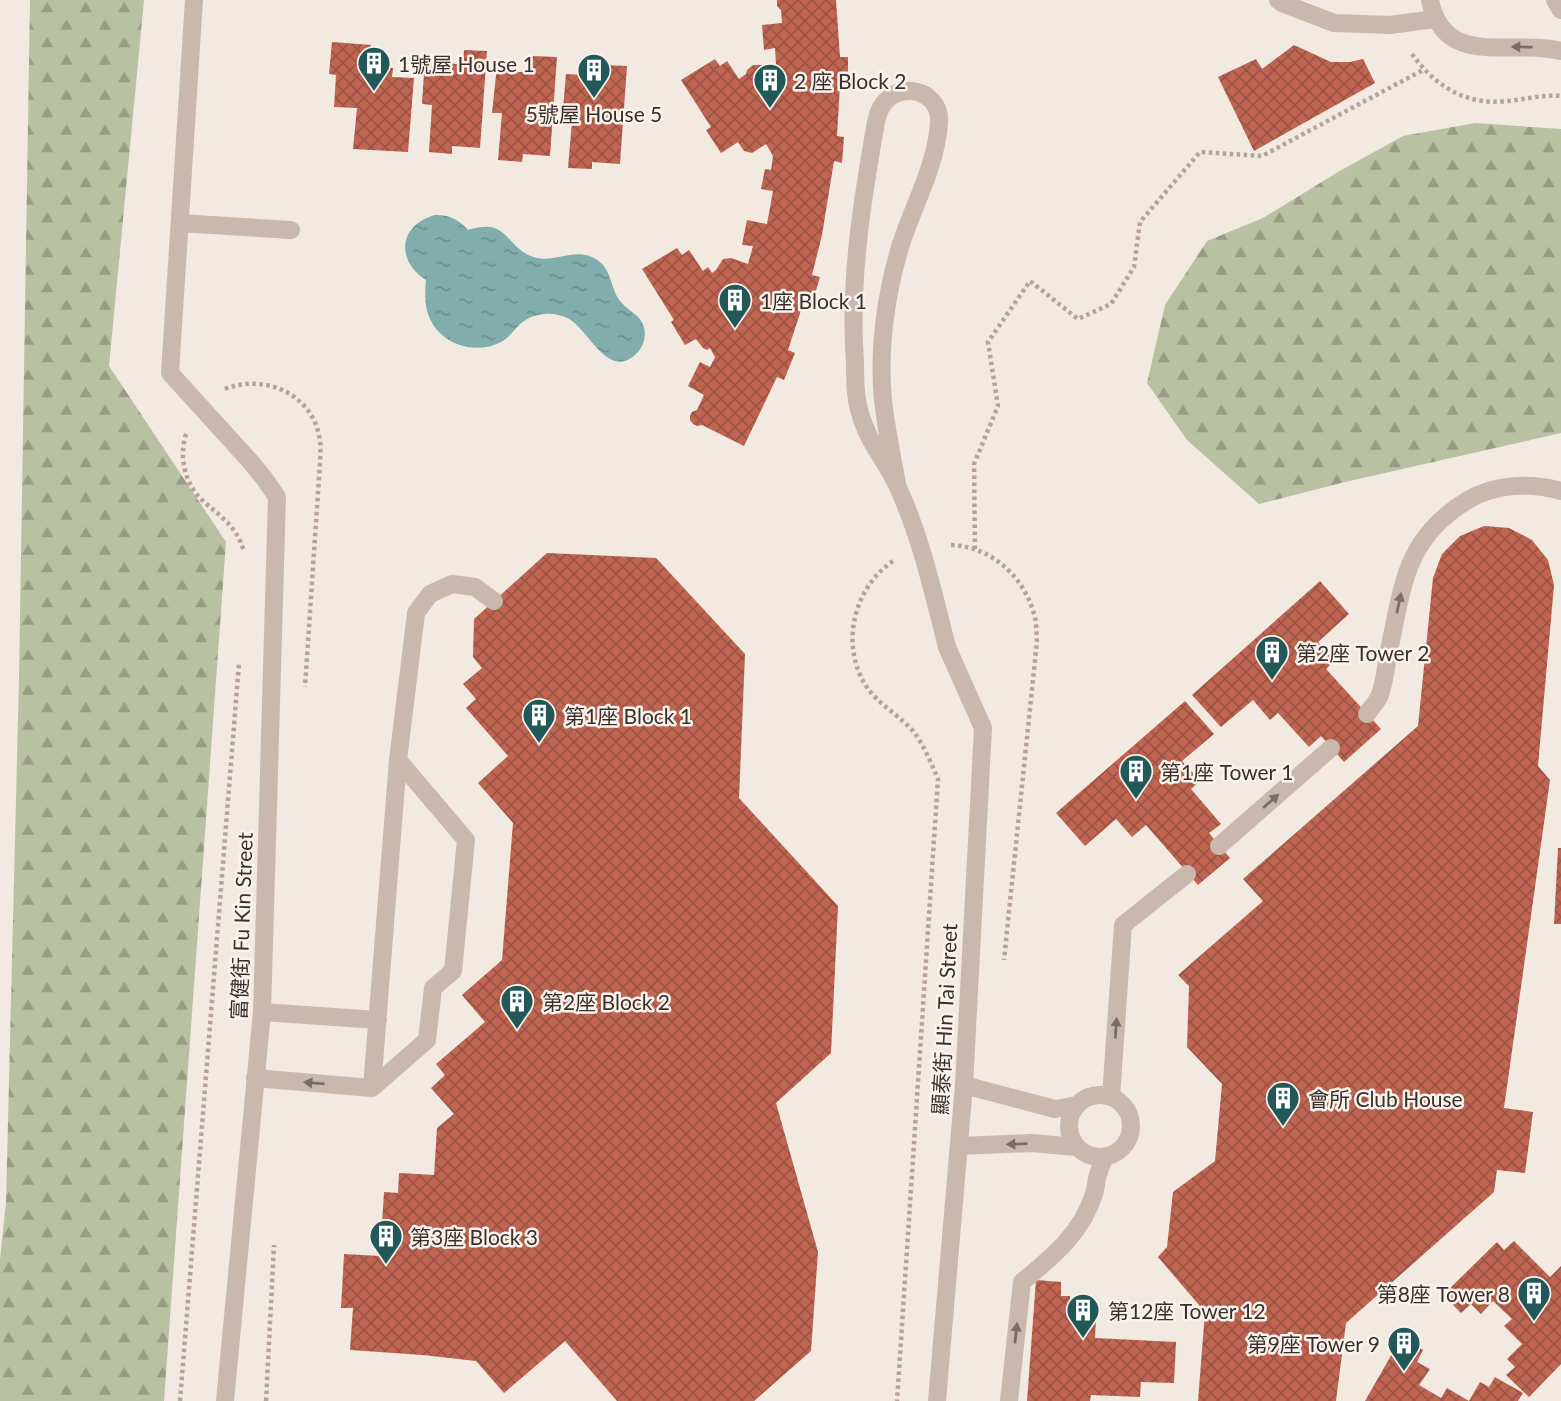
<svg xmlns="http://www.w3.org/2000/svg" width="1561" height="1401" font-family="Lato,'Noto Sans TC',sans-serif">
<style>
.forest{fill:url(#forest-firs)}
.water{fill:url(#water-ripples)}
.building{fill:url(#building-cross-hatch)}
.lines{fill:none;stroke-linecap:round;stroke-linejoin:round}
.path{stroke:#b6a297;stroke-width:4.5;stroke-dasharray:3.5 3.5;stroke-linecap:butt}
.service{stroke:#cab8ad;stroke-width:18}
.minor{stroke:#cab8ad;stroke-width:18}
.oneway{fill:#7a6d66}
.labels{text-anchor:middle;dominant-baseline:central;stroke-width:5;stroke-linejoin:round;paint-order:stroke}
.poi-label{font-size:21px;fill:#392f2b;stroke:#faf3ed;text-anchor:start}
.street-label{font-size:21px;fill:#392f2b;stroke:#faf3ed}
</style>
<defs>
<pattern id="forest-firs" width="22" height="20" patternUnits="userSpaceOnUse" patternTransform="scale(1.75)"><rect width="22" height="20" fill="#b8c1a1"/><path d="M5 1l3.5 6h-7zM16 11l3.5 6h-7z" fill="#979d83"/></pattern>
<pattern id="water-ripples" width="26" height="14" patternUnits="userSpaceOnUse" patternTransform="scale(1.75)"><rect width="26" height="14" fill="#81aeac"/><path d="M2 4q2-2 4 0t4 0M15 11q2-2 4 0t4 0" fill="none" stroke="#6b8e8c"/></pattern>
<pattern id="building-cross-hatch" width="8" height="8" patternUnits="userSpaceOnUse" patternTransform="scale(1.75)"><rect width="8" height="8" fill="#bf6552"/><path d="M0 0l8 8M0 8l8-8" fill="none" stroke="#9c5444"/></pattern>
</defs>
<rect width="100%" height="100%" fill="#f2e9e1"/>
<path class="forest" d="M30,0H144L109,366L226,542L164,1401H0V1260L6,1202L19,679Z
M1475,123L1561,129V433L1345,482L1259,504L1187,440L1147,383L1165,305L1207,241L1263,218L1338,172L1403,136Z"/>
<path class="water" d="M435,215C450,215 458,219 468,230C511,216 504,250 537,258C556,262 575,248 594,258C612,268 609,283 618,298C623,306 630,310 637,316C648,326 647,344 636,354C606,382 588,325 565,317C550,311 533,313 520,324C513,331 509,338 501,342C482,352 457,349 441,334C425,319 424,301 426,280C395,260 399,225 435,215Z"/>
<path class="building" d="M777,0H836L840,57H848V84L840,85L837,136L844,137L842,163L834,161L822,235L812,275L820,277L811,307L803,304L788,350L795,353L784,380L777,377L744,446L702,425L697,426L693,424L690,420V416L692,412L697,410L704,395L688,386L700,362L710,367L715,357L710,348L707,350L703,348L696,339L685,345L671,322L674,320L642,269L677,248L682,255L689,250L703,271L708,267L712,273L716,270L723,259L731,258L748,264L753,246L742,245L747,220L767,224L773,191L761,189L765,169L771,170L773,156L766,144L752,153L744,151L738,142L721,153L706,130L711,127L681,80L715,59L720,66L727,61L739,79L746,74L747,70L753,65H776L775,48L764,50L762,25L782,23L781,10L777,6Z
M332,42L371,45L370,66L393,68L392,77L414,78L408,152L353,149L357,108L334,107L336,75L329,74Z
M1294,45L1331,62H1350L1363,59L1375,83L1254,151L1218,77L1256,59L1262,69Z
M464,50L487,51L480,148L452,146V154L429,152L432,105L422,104L425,58L449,60V63L463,65Z
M532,56L557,57L550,156L523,154L522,162L498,160L502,113H492L497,66L517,68V72H531Z
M604,65L627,66L620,164L592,162V169L568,168L572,121L562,120L566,74L587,75V80L602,81Z
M1484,526L1509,528L1532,540L1548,560L1554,585L1538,766L1550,780L1504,1108L1533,1112L1525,1173L1497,1170L1494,1192L1346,1323L1336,1401H1198L1205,1312L1158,1257L1167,1247L1173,1192L1215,1161L1222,1084L1187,1047L1189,986L1178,975L1263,901L1243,879L1418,726L1433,578L1442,554L1460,536Z
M547,553L656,558L745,654L739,798L838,906L831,1053L776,1103L818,1252L811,1351L754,1401H617L565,1341L504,1393L476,1361L423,1355L350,1350L353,1308H341L344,1254L380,1256L384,1192L398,1193L399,1173L434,1175L437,1128L454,1114L431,1088L445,1075L436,1064L485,1022L462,995L502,960L513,823L478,783L508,756L466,708L476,699L463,684L482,668L473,657L474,619Z
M1320,581L1349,614L1318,642L1335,660L1326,669L1381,729L1344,762L1321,736L1309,747L1278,713L1270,720L1253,700L1221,727L1192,695Z
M1185,701L1214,734L1182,761L1200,781L1191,789L1221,824L1209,833L1230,858L1198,885L1146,825L1132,837L1116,819L1085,846L1056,813Z
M1558,848H1561V924H1554Z
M1514,1241L1550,1277L1561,1266V1364L1529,1397L1506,1375L1515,1367L1507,1359L1522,1344L1504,1326L1512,1319L1493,1301L1481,1314L1471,1304L1461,1313L1443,1295L1497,1242L1504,1250Z
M1036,1280L1061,1282V1296H1070V1317L1096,1318L1095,1338L1176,1342L1174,1383L1141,1382L1140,1397L1091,1395L1090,1401H1027Z
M1401,1338L1423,1350L1417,1362L1430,1369L1419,1385L1441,1398L1447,1388L1469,1401L1480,1382L1489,1387L1495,1377L1523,1393L1518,1401H1365Z"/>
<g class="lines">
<path class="path" d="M1412,54C1434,85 1466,106 1506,101C1524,100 1542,94 1561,96
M225,389C259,375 302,389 316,425C321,438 321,450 320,463L305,687
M186,434C179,456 184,483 202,500C214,511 228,520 237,535C240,539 241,545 244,550
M951,545C991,546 1024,577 1034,614C1037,622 1036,632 1037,641L1004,960
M975,549L974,464L998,406L988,342L1030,281L1078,319L1111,304L1134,267L1140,222L1200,152L1262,156L1423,70
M893,561C855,587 841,640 863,681C875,703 897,713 913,731C924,745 931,763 938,779L897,1401
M180,1401L239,663
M266,1401L274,1245"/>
<path class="service" d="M194,0L170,373L249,460
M1278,0L1282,3L1334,23L1390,25L1435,19
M180,223L291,230
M897,484C892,456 886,428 883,400C878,349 886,293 901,244C914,204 936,166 939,123C942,85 884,76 876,122C862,201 849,282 855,363C855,375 855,388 857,400C859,412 865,429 871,440C879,455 890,469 897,485C921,537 933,592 947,647
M1367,714C1371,708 1376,703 1379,697C1384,686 1386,667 1388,655C1403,588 1403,539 1468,500C1495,484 1531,482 1561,491
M1219,846L1331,748
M262,1012L378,1020
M255,1078L372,1088L427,1040L433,988L453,971L466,840L398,760
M964,1085L1055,1109L1077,1105
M372,1088L398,760L416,613L430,594L452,584L475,587L494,601
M1069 1126a31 31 0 1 1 62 0a31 31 0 1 1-62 0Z
M1111,1097L1123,925L1187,874
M959,1146L1032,1143L1076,1147
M1009,1401L1022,1282C1052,1257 1082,1233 1094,1194C1096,1189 1096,1183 1097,1178C1099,1171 1102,1164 1104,1157"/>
<path class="minor" d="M1430,0C1444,70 1513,38 1561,51
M1555,0L1561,10
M225,1401L262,1012L277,497L264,478L249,460
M937,1401L964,1085L983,728L947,647"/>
</g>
<defs><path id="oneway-solid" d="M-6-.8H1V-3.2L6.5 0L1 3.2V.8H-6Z" transform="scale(1.75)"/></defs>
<g class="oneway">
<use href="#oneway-solid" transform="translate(1522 47) rotate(-179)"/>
<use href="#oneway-solid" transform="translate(1399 603) rotate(-78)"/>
<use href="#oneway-solid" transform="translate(1271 801) rotate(-41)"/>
<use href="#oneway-solid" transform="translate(1116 1028) rotate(-86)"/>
<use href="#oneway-solid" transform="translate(314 1083) rotate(-175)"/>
<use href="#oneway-solid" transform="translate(1017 1144) rotate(178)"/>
<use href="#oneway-solid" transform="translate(1016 1333) rotate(-84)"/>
</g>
<defs>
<symbol id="building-pin" viewBox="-11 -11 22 30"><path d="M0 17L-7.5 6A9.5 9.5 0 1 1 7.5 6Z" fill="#235858" stroke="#faf3ed"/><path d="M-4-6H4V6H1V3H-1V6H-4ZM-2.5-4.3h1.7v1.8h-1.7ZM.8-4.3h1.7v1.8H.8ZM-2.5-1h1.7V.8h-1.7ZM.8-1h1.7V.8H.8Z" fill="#fff"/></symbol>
</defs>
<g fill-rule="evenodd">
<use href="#building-pin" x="355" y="44" width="38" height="52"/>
<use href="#building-pin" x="575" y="51" width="38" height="52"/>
<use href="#building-pin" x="751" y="61" width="38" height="52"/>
<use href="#building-pin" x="716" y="281" width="38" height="52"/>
<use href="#building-pin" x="1253" y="633" width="38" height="52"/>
<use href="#building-pin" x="520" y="696" width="38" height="52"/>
<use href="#building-pin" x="1117" y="752" width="38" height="52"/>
<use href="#building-pin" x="498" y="982" width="38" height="52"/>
<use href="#building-pin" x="1264" y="1079" width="38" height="52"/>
<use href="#building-pin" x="367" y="1217" width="38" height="52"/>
<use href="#building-pin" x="1515" y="1274" width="38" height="52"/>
<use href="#building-pin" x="1064" y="1291" width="38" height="52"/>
<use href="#building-pin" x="1385" y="1324" width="38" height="52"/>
</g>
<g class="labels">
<g class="poi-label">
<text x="398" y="63">1號屋 House 1</text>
<text x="794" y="80">2 座 Block 2</text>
<text x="594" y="113" text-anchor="middle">5號屋 House 5</text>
<text x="760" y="300">1座 Block 1</text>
<text x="1296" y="652">第2座 Tower 2</text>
<text x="564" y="715">第1座 Block 1</text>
<text x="1160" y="771">第1座 Tower 1</text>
<text x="542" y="1001">第2座 Block 2</text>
<text x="1308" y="1098">會所 Club House</text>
<text x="410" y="1236">第3座 Block 3</text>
<text x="1510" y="1293" text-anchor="end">第8座 Tower 8</text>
<text x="1108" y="1310">第12座 Tower 12</text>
<text x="1380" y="1343" text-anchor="end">第9座 Tower 9</text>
</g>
<g class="street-label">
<text transform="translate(241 926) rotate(-88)">富健街 Fu Kin Street</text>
<text transform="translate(944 1019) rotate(-87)">顯泰街 Hin Tai Street</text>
</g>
</g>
</svg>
